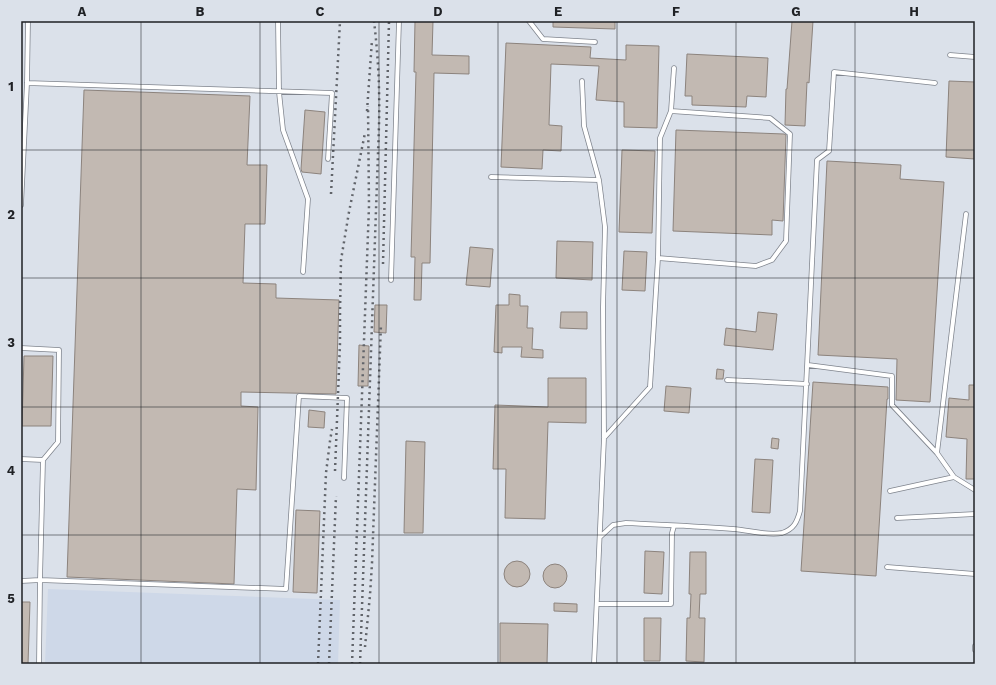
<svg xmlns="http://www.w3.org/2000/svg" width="996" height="685" font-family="'Work Sans',sans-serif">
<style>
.built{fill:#ced8e8}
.building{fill:#c2b9b2;stroke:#8c837d}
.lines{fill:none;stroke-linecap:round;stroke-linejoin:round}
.lane-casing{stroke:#7f848d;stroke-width:5.5}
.lane{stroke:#fff;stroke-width:4}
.rail{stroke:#61646a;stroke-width:2.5;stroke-dasharray:2 4;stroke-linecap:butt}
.grid{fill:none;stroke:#1f2125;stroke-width:1;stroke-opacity:0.55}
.neatline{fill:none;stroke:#1f2125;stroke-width:1.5}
.grid-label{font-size:13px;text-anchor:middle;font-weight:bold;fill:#1f2125}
</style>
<rect width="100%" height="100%" fill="#dbe1ea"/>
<path class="built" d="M48,589L340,600L338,664H45Z"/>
<path class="building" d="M415,21H433L432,55L469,56V74L434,73L430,263H422L421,300H414L415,257H411L416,72H414Z
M553,21H615V29L553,27Z
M792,21H813L809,83L807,82L805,126L785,125L786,89H787Z
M506,43L591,47L590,58L626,60V45L659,46L657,128L624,127V102L596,100L599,66L551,64L549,125L562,126L561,151L543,150L542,169L501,167Z
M687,54L768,58L766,97L747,96L746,107L692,105V96H685Z
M949,81L975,82V159L946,157Z
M84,90L250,96L247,165H267L265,224H245L243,283L276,284V298L339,300L336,394L241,392V406L258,407L256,490L237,489L234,584L67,577Z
M305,110L325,112L321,174L302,172L301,169Z
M676,130L784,134L786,135L783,221L772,220V235L673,231Z
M622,150L655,151L652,233L619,232Z
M827,161L901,165L900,179L944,182L930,402L896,400L897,359L818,355Z
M557,241L593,242L592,280L556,278Z
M470,247L493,249L490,287L466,285Z
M624,251L647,252L645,291L622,290Z
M509,294L520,295V306H528L527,328H533L532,349L543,350V358L521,357L522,347H502V353L494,352L496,305H509Z
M375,305H387L386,333L374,332Z
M561,312H587V329L560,328Z
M758,312L777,314L773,350L724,345L726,328L756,332Z
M359,345L369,346L368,386H358Z
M24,356H53L51,426H22Z
M717,369L724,370L723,379H716Z
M548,378H586V423L548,422L545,519L505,518L506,469H493L495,405L548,407Z
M813,382L888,387V399H887L876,576L801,571Z
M969,385H975V479H966L967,439L946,437L949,398L969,400Z
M666,386L691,388L689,413L664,411Z
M309,410L325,412L324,428L308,427Z
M772,438L779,439L778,449L771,448Z
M406,441L425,442L423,533H404Z
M755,459L773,460L770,513L752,512Z
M296,510L320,511L317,593L293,592Z
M645,551L664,552L662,594L644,593Z
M690,552H706V594H700L699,618H705L704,662L686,661L687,618H690L691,594H689Z
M504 574a13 13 0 1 1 26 0a13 13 0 1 1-26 0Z
M543 576a12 12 0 1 1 24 0a12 12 0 1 1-24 0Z
M21,602H30L28,664H21Z
M554,603L577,604V612L554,611Z
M644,618H661L660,661H644Z
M500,623L548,624L547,664H500Z"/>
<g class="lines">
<defs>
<path id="lane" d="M278,21L279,92L283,130L308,199L303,272
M529,21L543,39L595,42
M950,55L975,57
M582,81L584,126L599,180L605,227L603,307L604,437
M27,83L332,93L328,159
M491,177L599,180
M21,205L27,83L28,21
M658,258L756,266L772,260L786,241L790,134L770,118L671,111
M391,280L399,21
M21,348L59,350L58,442L43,460L40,580L21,581
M808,365L892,376V405L937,453
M727,380L807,384
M21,459L43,460
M954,477L937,453L966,214
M890,491L954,477L975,490
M897,518L975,514
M600,537L613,525L626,523C662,525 697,526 733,529C749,530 766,536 782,533C794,529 797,522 800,511L817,160L829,151L834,72L935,83
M887,567L975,574
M597,604H671L672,533L674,526
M975,646V650
M39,664L40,580L286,589L299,396L347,398L344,478
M594,664L604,438L650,387L658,258L660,138L671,111L674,68"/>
</defs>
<use href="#lane" class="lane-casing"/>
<use href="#lane" class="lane"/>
<path class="rail" d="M367,111L372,40
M331,194L340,21
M383,264L389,21
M335,471L340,343V312L341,260L349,212L365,133
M365,647L370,595L372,563L381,324
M318,664L326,473L330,441L332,429
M329,664L336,496
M352,664L369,206L368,106
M360,664L379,125C380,90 378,55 374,21"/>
</g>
<path class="grid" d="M141,21V664M260,21V664M379,21V664M498,21V664M617,21V664M736,21V664M855,21V664M21,150H975M21,278H975M21,407H975M21,535H975"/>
<rect width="996" height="685" fill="none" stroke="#dbe1ea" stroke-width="44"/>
<rect x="22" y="22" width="952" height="641" class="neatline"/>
<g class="grid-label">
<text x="82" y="16">A</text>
<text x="200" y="16">B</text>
<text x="320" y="16">C</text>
<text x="438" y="16">D</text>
<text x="558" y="16">E</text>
<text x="676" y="16">F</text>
<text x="796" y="16">G</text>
<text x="914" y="16">H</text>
<text x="11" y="91">1</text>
<text x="11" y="219">2</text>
<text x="11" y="347">3</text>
<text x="11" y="475">4</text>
<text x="11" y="603">5</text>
</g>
</svg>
